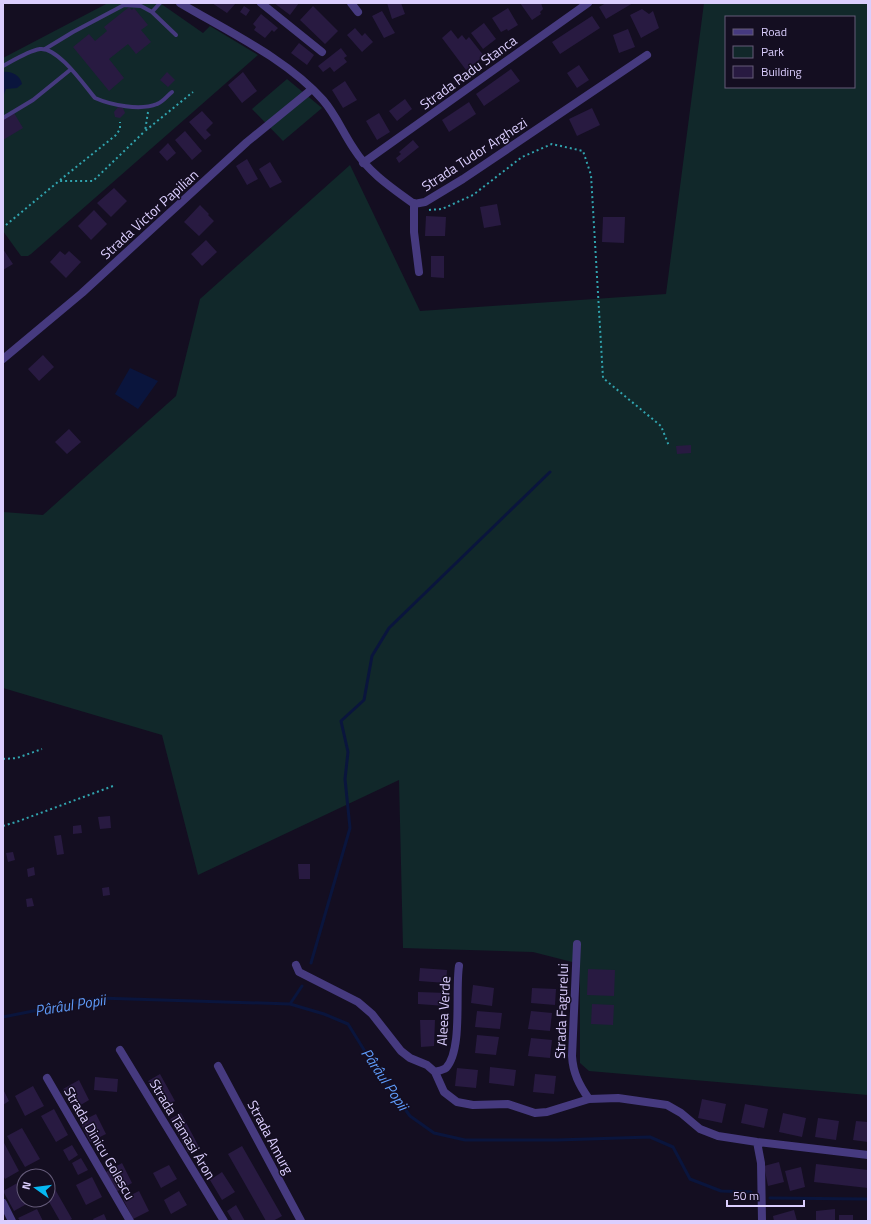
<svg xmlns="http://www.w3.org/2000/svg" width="871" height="1224" font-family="'Titillium Web',sans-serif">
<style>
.green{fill:#11282a;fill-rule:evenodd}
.water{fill:#0a153d}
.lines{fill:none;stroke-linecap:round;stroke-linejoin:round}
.stream{stroke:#0a153d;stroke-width:3}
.building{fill:#281a41}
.path{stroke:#31a4af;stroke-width:2;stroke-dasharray:2 3;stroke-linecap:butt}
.service{stroke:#463a7f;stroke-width:4}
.minor{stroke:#463a7f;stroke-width:8}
.labels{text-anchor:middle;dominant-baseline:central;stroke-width:3;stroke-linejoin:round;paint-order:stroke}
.street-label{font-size:14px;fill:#dbcefe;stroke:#140e21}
.water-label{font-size:15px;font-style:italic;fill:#5f9cfb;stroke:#140e21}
</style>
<rect width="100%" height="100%" fill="#140e21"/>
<path class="green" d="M108,3H160L203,33L210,26L258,55L31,254L28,256H21L3,231V58Z
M704,3H868V1095L589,1071L580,1063V964L533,952L403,948L399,780L198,875L162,735L3,688V512L43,515L176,396L200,299L350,165L420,311L666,294ZM726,17H854V87H726Z
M287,79L322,108L283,141L252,109Z"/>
<path class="water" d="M3,72C11,71 20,75 22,84L17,88L6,89L3,97Z
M130,368L158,381L138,409L115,394Z"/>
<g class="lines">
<path class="stream" d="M311,963L350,828L345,779L348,752L341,721L364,700L372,656L389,628L550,472
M290,1004L302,986
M3,1017L99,998L290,1004L324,1014L348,1024L374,1066L410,1116L434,1133L465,1140H557L650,1137L673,1147L690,1179L721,1191L751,1192
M770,1198L868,1199"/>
</g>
<path class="building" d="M212,3H236L227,13Z
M274,3H299L290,15Z
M387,3H401L405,14L392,19Z
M520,3H541L543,9L540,12L541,14L532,20Z
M606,3H633L606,19L599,7Z
M244,6L250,10L246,16L240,12Z
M313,6L338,31L325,44L300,20Z
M129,7L132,10L134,8L148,25L141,30L151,42L136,54L128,44L109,59L124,78L109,91L73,47L89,34L95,41L107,31L104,27Z
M508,8L518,25L508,31L507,29L501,32L492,18Z
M642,9L649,14L653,11L659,28L641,38L630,15Z
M382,11L395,33L384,38L372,16Z
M261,14L278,28L274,32L272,30L265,38L254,30L256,27L253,24Z
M592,16L600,28L560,54L552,42Z
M484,23L496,39L483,49L471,33Z
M355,28L362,36L365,33L373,42L362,52L347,35Z
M628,29L635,47L619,53L613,35Z
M451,30L458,39L462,35L466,40L469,37L484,56L466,70L442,38Z
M299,43L314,55L307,65L291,53Z
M341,48L347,56L344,58L347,62L334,72L330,67L323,72L318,66Z
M579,65L589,80L577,88L567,73Z
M511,69L520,81L484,106L476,94Z
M167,72L175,80L168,87L160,80Z
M243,72L257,91L242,103L228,85Z
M345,81L357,100L343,108L332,90Z
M405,99L412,109L397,121L389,111Z
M469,102L476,114L449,132L442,120Z
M118,107L123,108L125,113L120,118L115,117L114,112Z
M592,108L600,125L577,136L569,119Z
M202,111L213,123L206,130L211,135L205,140L189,122Z
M14,113L23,128L3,140V119Z
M379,113L390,132L377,140L366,121Z
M185,131L202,151L192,160L175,140Z
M413,140L419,147L399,163L396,158L401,154L399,152Z
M168,143L176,153L167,161L159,152Z
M247,159L258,179L247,185L236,166Z
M270,162L282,182L270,188L259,169Z
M114,188L127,201L111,217L97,203Z
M497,204L501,225L484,228L480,207Z
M200,205L209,214L208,215L214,221L199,236L184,222Z
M94,210L107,224L91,240L78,226Z
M426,216L446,217L445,236H425Z
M603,217H625L624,243L602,242Z
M206,240L217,252L202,266L191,254Z
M3,249L13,264L3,270Z
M60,251L65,255L69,251L81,262L66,278L50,262Z
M431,256H444V278L431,277Z
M43,355L54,367L39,381L28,369Z
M69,429L81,442L67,454L55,442Z
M691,445V453L677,454L676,446Z
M110,816L111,828L100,829L98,817Z
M81,825L82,833L73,834V826Z
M61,835L64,854L57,855L54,836Z
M13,852L15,860L8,862L6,853Z
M298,864H310V879H299Z
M34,867L35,875L28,877L27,869Z
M109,887L110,895L103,896L102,888Z
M32,898L34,906L27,907L26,899Z
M420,968L447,970L446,983L419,981Z
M588,969L615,970L614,996L587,995Z
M473,985L494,988L492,1006L471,1003Z
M532,988L556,989L555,1005L531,1003Z
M418,992L447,993L446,1006L418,1004Z
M592,1004L614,1005L613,1025L591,1024Z
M477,1011L502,1013L500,1029L475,1027Z
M531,1011L552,1013L550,1031L528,1029Z
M420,1020H435L434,1046L421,1047Z
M477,1035L499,1037L496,1055L475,1053Z
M531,1038L552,1040L550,1058L528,1056Z
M490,1067L516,1070L514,1086L489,1083Z
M457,1068L478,1070L476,1088L455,1086Z
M160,1074L175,1101L163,1108L148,1081Z
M535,1074L556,1076L554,1094L533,1092Z
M95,1077L118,1079L117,1092L94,1090Z
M79,1080L89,1100L74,1109L63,1089Z
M33,1086L44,1106L25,1116L15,1096Z
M3,1089L9,1101L3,1105Z
M702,1099L726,1104L722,1123L698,1118Z
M745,1104L768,1109L764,1128L741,1123Z
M54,1109L68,1135L56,1142L41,1116Z
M181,1113L199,1147L188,1152L170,1119Z
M783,1113L806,1118L802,1137L779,1132Z
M96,1114L106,1134L90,1142L80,1122Z
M818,1118L839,1121L836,1140L815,1137Z
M856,1121L868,1122V1142L853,1140Z
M22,1128L40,1159L25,1167L7,1136Z
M3,1141L19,1171L5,1179L3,1175Z
M72,1145L78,1155L69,1161L63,1150Z
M242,1146L282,1216L273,1221H266L228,1154Z
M81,1158L88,1170L78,1175L72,1163Z
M779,1162L784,1182L768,1186L764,1166Z
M122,1163L132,1183L116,1192L106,1172Z
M816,1164L868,1170V1188L814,1182Z
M169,1165L177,1179L161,1188L153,1173Z
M801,1167L805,1187L790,1191L785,1171Z
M45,1171L48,1176H36Z
M222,1172L235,1192L222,1200L210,1180Z
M48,1177L72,1219L69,1221H60L48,1200Z
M92,1177L102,1197L86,1205L76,1185Z
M21,1181L24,1186V1200L32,1201L14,1211L3,1191Z
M139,1191L149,1211L133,1219L123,1199Z
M179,1191L187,1205L171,1214L164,1200Z
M236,1205L245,1221H233L227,1211Z
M37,1209L43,1221H20L18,1218Z
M835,1209V1221H816V1211Z
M794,1210L797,1221H774L773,1216Z
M104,1214L107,1221H94L93,1219Z
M839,1215H853V1221H839Z"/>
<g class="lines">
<path class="path" d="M148,112L145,131L193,92
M60,180L116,135L120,129V122
M429,210L442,209L473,195L522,157L552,144L583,151L591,175L603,378L661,426L669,446
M6,225L59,181H93L145,131
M3,759L17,758L42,749
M3,826L19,821L113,786"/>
<path class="service" d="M160,3L152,12L176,35
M45,49L73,32L124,5L141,6L152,12
M3,66C14,60 28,51 40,49C58,47 84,85 95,98C111,105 140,111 157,104C163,102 167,96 172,92
M3,118L33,100L70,70"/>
<path class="minor" d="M180,3C227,31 287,59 323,100C336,115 343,133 354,149C369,173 392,188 414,204L425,202L463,179L647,55
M261,3L322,52
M351,3L358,12
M363,163L588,3
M414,203V232L419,272
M3,359L82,293L247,142L312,89
M577,944L572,1056C573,1073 579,1085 589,1099
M296,965L299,972L358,1002L372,1014L401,1051L410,1058L427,1065L435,1072L444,1092L457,1102L473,1105L508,1104L535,1113L547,1112L589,1099L618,1098L667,1105L681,1113L700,1129L718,1136L757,1142L868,1155
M120,1050L224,1221
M218,1066L301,1221
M435,1072C438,1071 443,1070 446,1068C463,1050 455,991 459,966
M47,1078L130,1221
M757,1142L761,1163L762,1221
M3,1203L12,1221"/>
</g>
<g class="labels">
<g class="street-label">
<text transform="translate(468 72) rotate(-36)">Strada Radu Stanca</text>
<text transform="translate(474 154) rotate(-33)">Strada Tudor Arghezi</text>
<text transform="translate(149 214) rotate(-42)">Strada Victor Papilian</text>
<text transform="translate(443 1011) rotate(-87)">Aleea Verde</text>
<text transform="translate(561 1011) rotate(-88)">Strada Fagurelui</text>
<text transform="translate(183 1129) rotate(59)">Strada Támasi Áron</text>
<text transform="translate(271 1137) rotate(62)">Strada Amurg</text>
<text transform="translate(100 1143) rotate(60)">Strada Dinicu Golescu</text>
</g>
<g class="water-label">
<text transform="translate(70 1005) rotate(-9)">Pârâul Popii</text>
<text transform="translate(385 1079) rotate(56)">Pârâul Popii</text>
</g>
</g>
<rect width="871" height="1224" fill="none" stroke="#dbcefe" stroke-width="8"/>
<rect x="725" y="16" width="130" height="72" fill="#140e21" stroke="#645b79"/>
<rect x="733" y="29" width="20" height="6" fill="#463a7f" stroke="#645b79"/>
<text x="761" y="36" font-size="12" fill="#dbcefe">Road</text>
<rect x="733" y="46" width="20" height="12" fill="#11282a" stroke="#645b79"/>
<text x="761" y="56" font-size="12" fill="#dbcefe">Park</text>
<rect x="733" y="66" width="20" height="12" fill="#281a41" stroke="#645b79"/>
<text x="761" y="76" font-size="12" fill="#dbcefe">Building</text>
<g transform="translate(36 1188) rotate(284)"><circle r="19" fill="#140e21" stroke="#645b79"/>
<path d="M0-3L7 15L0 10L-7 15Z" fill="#06b8f2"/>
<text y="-6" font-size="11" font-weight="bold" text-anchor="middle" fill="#dbcefe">N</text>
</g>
<path d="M727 1200v6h77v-6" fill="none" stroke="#dbcefe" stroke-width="2"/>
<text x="733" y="1200" font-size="12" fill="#dbcefe" stroke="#140e21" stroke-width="3" paint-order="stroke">50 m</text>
</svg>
